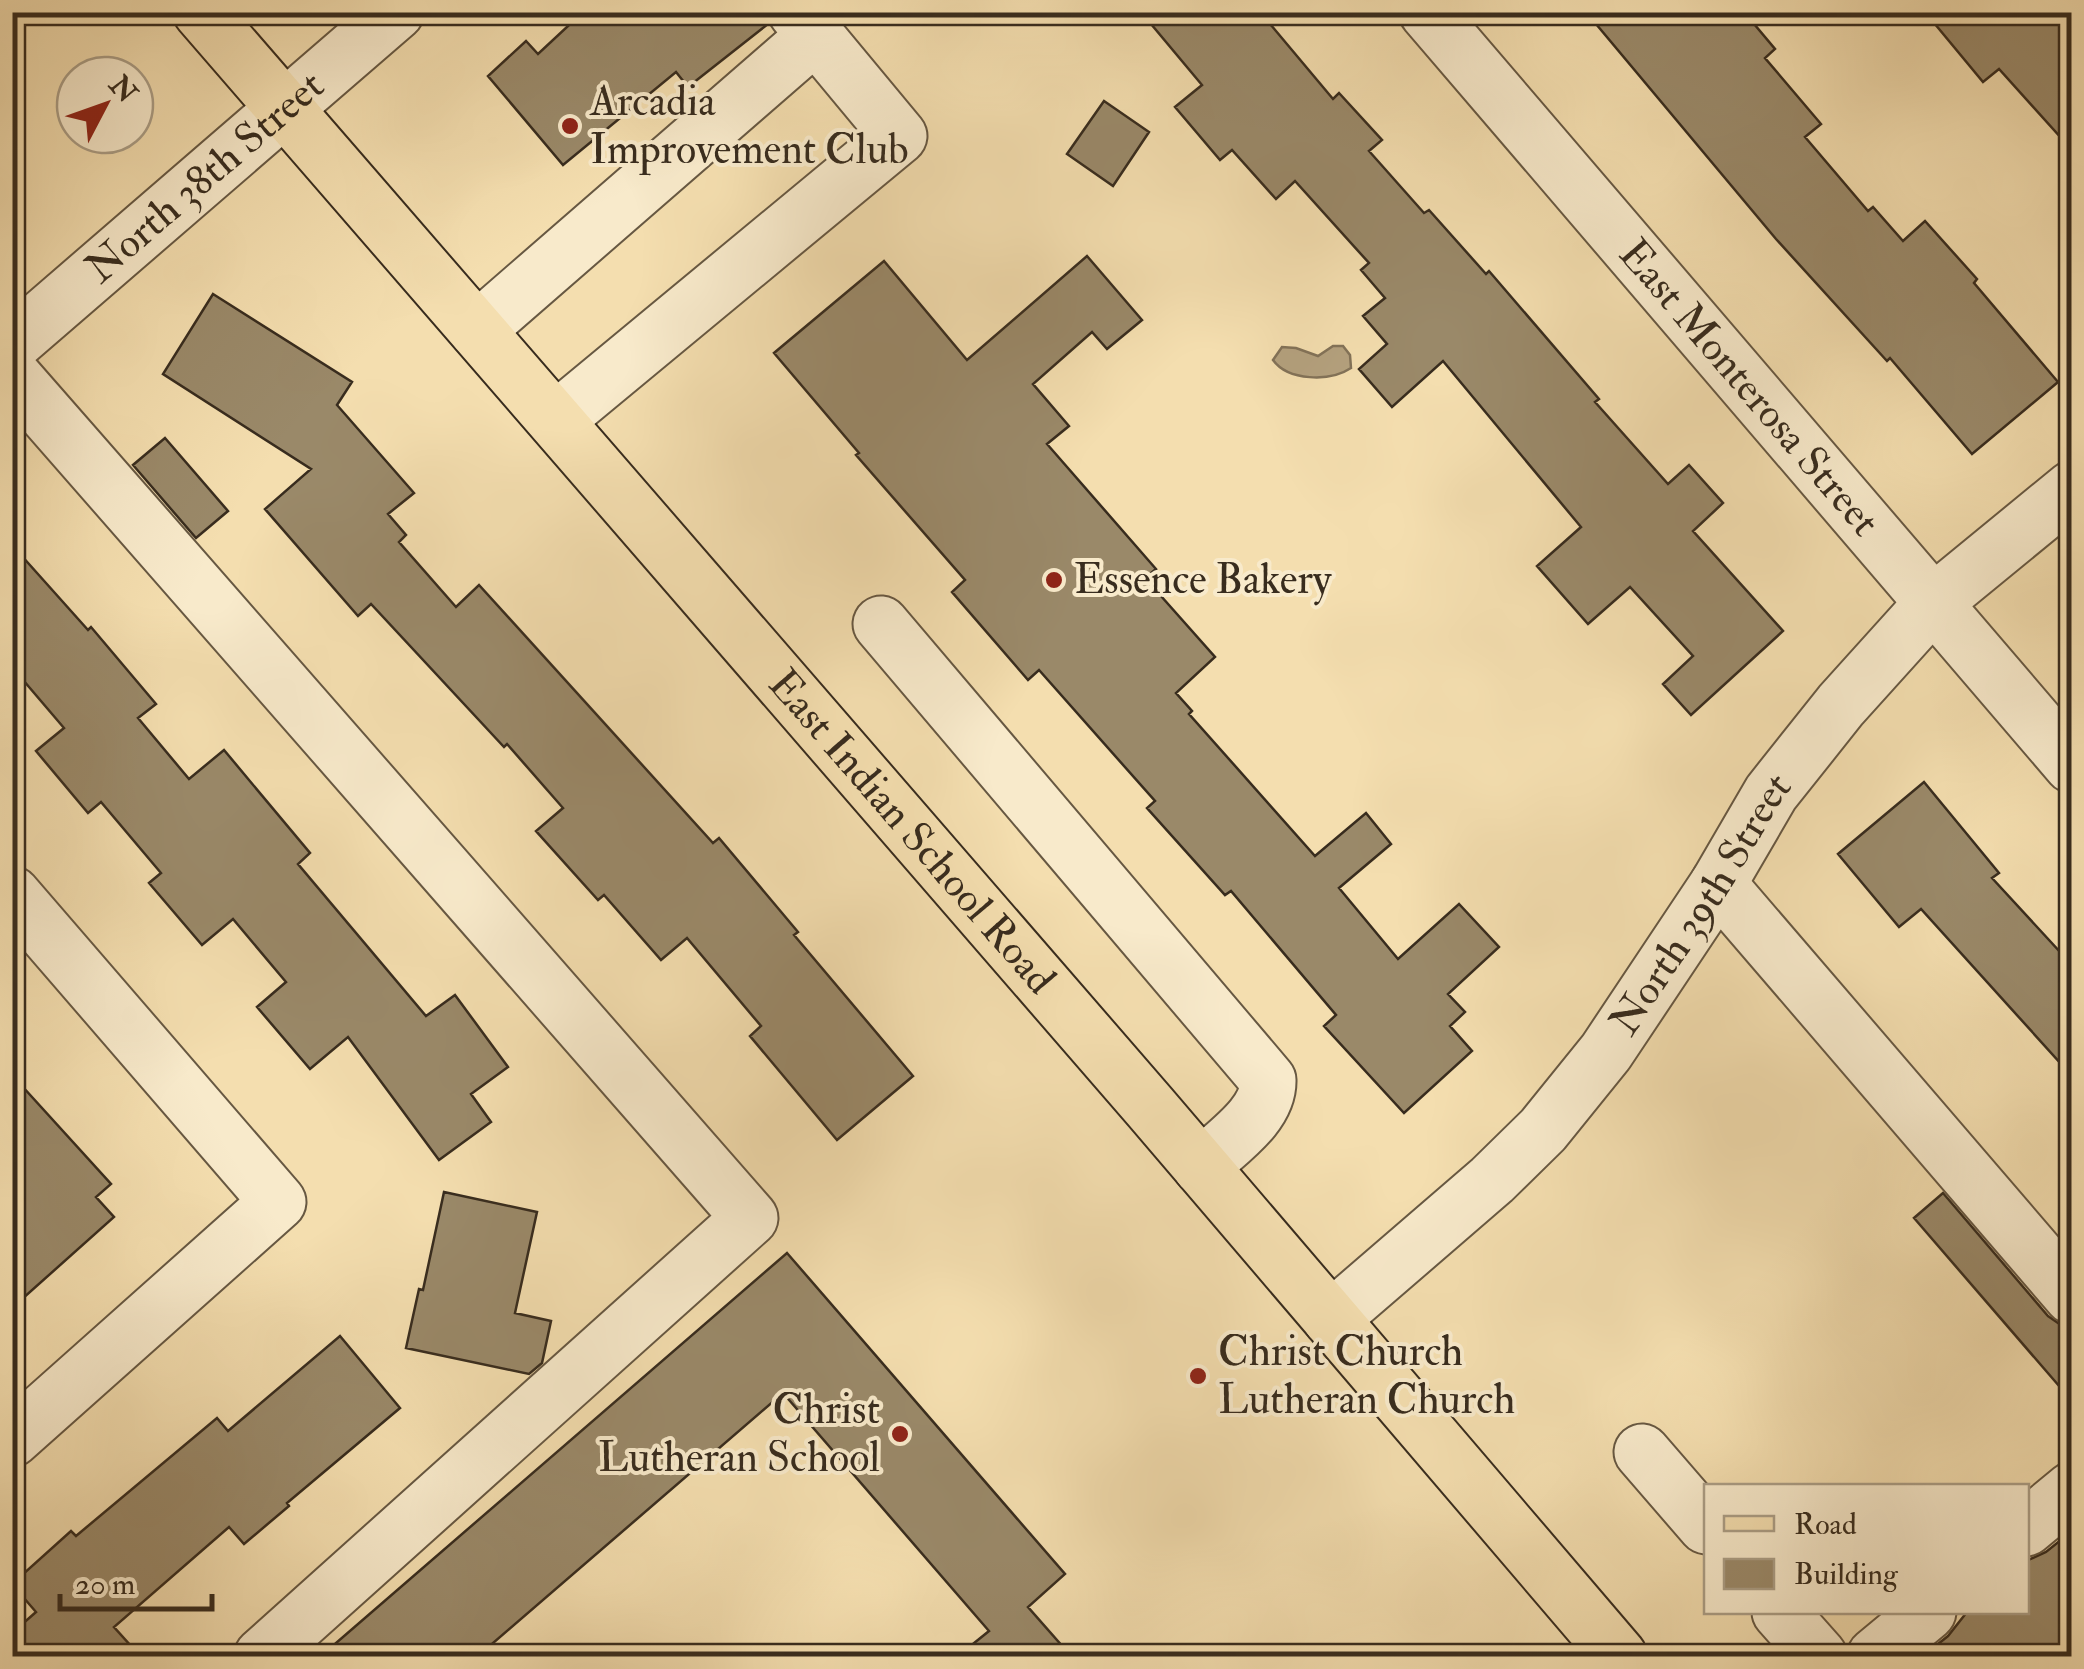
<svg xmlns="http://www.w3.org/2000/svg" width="2084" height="1669" font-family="'IM FELL Double Pica',serif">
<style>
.water{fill:#b4a17e;stroke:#827258;stroke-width:2.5}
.building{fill:#9a8969;stroke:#382c1e;stroke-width:2.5}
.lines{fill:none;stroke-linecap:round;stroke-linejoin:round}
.minor-casing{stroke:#675842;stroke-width:59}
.major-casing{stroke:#382c1e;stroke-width:59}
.minor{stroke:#f8eacb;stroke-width:55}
.major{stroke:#f4deaf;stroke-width:55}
.poi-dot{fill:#8f2418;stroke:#f8eacb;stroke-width:4}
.labels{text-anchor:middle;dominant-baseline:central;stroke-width:8;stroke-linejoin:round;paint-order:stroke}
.poi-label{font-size:42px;fill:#382c1e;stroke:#f8eacb;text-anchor:start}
.street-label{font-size:42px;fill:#382c1e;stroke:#f8eacb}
</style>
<rect width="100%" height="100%" fill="#f4deaf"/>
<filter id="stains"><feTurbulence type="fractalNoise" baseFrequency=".002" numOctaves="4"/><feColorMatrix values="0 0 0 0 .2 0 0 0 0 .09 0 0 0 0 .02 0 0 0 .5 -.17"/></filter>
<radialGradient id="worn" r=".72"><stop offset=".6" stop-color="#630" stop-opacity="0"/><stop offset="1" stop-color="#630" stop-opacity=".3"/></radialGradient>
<path class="water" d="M1333,346H1343L1350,355L1351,368C1330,382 1288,381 1273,360L1282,347L1296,348L1318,356Z"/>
<path class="building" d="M583,12H766L768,24L688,87L676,72L563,165L488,76L526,41L538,54Z
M1141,12H1260L1333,99L1339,93L1382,140L1369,151L1424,213L1429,210L1486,274L1489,271L1599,399L1595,402L1668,484L1689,465L1723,503L1693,531L1783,631L1691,715L1663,684L1693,656L1630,587L1588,624L1537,566L1581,527L1443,361L1392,407L1359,369L1387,344L1363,316L1385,298L1361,270L1369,263L1295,181L1276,199L1232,150L1220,160L1175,107L1202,85Z
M1586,12H1744L1775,49L1765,58L1821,124L1805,137L1868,211L1873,207L1903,241L1925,221L1977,279L1974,283L2058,382L1972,454L1890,358L1887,361L1776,239Z
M1925,12H2072V150L1999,69L1983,82Z
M1104,101L1149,132L1113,186L1067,154Z
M1087,256L1142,320L1107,349L1092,332L1033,384L1069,426L1047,444L1156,569L1145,578L1215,657L1176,693L1192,711L1189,714L1315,856L1366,813L1391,844L1339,888L1398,959L1459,904L1499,947L1448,994L1465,1012L1450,1026L1472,1051L1404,1113L1324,1026L1336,1015L1231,891L1225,895L1147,808L1155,801L1039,670L1028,680L952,592L965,580L856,455L859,453L774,353L884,261L967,360Z
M213,294L352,382L337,405L414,493L388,514L406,535L399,542L456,607L479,585L713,843L719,838L798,932L794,935L913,1076L837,1140L750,1036L761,1026L687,938L661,960L604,895L598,900L536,831L563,808L507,744L504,747L371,604L358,616L265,509L311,469L163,374Z
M165,438L228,511L196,538L133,465Z
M12,545L88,630L91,627L156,704L138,718L189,779L224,750L310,853L298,864L426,1016L455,995L508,1067L471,1094L491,1122L439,1160L348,1037L310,1069L257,1007L286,982L233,919L202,945L149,883L161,873L101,802L88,813L36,751L64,728L12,667Z
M1924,782L1999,873L1992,878L2072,965V1076L1921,909L1899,927L1838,854Z
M12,1075L111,1184L96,1197L114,1217L12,1308Z
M444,1192L537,1212L515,1313L551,1321L542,1363L529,1374L406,1348L419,1289L423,1290Z
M1943,1193L2048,1316L2061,1325L2072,1326V1401L1914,1218Z
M787,1253L1065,1574L1028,1607L1071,1656H958L989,1631L783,1393L478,1656H321Z
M340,1336L400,1408L287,1503L289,1506L244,1544L229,1527L114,1627L140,1656H12V1633L36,1612L12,1584L71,1531L76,1536L217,1418L228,1431Z
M2072,1531V1641L2054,1656H1923L1948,1636L1967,1612H2026V1561L2046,1552Z"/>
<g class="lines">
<defs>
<g id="minor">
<path id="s1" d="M1427,12L2072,765"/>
<path d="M477,330L815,36"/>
<path id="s2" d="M12,344L396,12"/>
<path d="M12,375L750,1218L262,1656"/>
<path d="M556,420L899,136L796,12"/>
<path d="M881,624L1268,1080C1269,1116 1225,1143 1201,1167"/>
<path d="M1718,884L2072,1296"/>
<path d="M12,894L278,1202L12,1439"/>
<path id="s3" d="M1331,1319L1492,1180L1543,1130L1606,1052L1718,884L1771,793L1841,705L1933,603L2072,489"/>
<path d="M1642,1452L1706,1526"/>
<path d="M2026,1528L2072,1490"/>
<path d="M1780,1612L1819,1656"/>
<path d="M1875,1656L1928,1612"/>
</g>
<g id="major">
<path id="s4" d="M201,12L1150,1107L1619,1656"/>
</g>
</defs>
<use href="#minor" class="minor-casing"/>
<use href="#major" class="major-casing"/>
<use href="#minor" class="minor"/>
<use href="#major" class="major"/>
</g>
<g class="poi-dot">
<circle cx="570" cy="126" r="10"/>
<circle cx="1054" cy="580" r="10"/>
<circle cx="1198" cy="1376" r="10"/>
<circle cx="900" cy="1434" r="10"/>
</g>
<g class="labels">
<g class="poi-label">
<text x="590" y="102">Arcadia<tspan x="590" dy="48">Improvement Club</tspan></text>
<text x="1074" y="580">Essence Bakery</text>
<text x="1218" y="1352">Christ Church<tspan x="1218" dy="48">Lutheran Church</tspan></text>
<text x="880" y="1410" text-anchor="end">Christ<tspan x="880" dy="48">Lutheran School</tspan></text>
</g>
<g class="street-label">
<text stroke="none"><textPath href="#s2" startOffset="255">North 38th Street</textPath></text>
<text stroke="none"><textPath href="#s1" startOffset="495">East Monterosa Street</textPath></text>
<text stroke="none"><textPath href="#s4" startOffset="1085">East Indian School Road</textPath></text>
<text stroke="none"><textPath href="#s3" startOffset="560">North 39th Street</textPath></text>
</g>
</g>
<rect width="2084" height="1669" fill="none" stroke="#f4deaf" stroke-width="50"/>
<rect x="15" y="15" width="2054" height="1639" fill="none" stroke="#382c1e" stroke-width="5"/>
<rect x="25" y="25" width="2034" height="1619" fill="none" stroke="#382c1e" stroke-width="2.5"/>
<rect x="1704" y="1484" width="325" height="130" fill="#f8eacb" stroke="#ab9e86" stroke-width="2.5"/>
<rect x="1724" y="1516" width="50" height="15" fill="#f4deaf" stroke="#ab9e86" stroke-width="2.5"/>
<text x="1794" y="1534" font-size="30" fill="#382c1e">Road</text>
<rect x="1724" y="1559" width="50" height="30" fill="#9a8969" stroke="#ab9e86" stroke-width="2.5"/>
<text x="1794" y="1584" font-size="30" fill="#382c1e">Building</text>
<g transform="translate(105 105) rotate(49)"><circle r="48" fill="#f8eacb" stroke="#ab9e86" stroke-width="2.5"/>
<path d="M0-8L18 38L0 25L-18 38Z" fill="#8f2418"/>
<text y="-15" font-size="28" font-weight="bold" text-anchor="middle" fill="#382c1e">N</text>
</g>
<path d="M60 1594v15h152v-15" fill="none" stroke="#382c1e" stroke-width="5"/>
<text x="75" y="1594" font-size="30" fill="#382c1e" stroke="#f8eacb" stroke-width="8" paint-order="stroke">20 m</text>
<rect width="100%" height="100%" filter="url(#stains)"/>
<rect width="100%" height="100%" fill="url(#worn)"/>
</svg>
